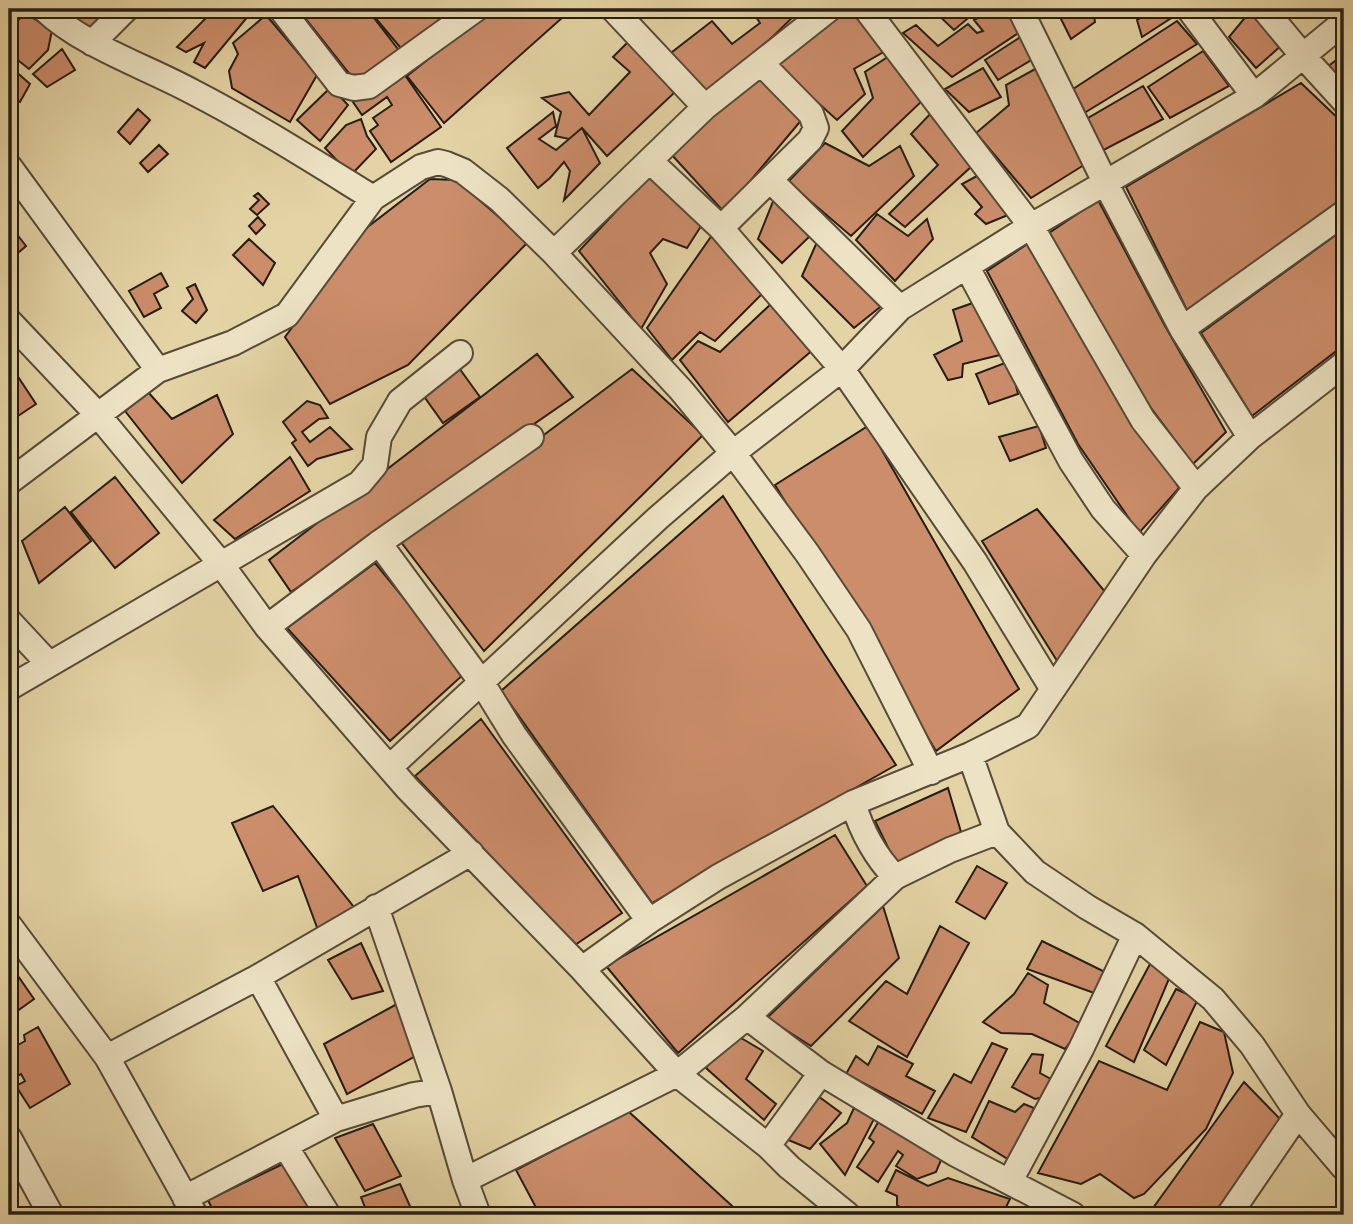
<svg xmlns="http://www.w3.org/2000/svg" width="1353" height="1224" font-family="'Gentium Book Plus',serif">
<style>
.building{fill:#cc8d6b;stroke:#261c15;stroke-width:2}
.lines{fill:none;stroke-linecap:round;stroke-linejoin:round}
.minor-casing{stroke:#564a39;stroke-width:28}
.minor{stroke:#ede3c4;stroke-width:24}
</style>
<rect width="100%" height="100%" fill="#e4d4a5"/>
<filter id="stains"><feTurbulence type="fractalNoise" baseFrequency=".00286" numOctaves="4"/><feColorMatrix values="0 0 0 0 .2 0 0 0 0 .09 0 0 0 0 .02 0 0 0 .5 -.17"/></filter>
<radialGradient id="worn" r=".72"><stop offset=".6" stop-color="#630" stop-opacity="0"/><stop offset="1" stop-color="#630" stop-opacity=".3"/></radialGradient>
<path class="building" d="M71,9H112L93,33L68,17Z
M215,9H254L205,68L194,62L204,43L186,52L177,47Z
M298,9H375L370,13L401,53L375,74L352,77Z
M378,9H448L451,13L405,53L372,14Z
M492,9H572L444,123L407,76Z
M751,9L800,10L759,50L700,97L667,56L712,21L732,44L760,23Z
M843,9H857L887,50L854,69L865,94L837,120L774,63Z
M915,9H956L967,19L954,30L932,9L921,17Z
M983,9H1013L1023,30L952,77L903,33L916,25L938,46L968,24L977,33L983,31L974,20L985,14Z
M1056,9H1093L1095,22L1071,39Z
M1156,9H1175L1179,13L1142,37L1137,20Z
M1252,9L1283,44L1256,68L1229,37Z
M25,13L52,30L48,50L29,69L9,53V30Z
M266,15L317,75L290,122L232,88L229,71L238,54L233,43Z
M1177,21L1197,44L1081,115L1067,93Z
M1022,36L1033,59L998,80L985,60Z
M630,40L674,93L607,156L582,128L569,139L555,136L561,112L542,98L569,92L589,115L630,72L613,57Z
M62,49L75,70L47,87L33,74Z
M1203,51L1229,86L1170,118L1148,87Z
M1344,54V91L1326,68Z
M889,56L922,101L863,157L842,131L873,98L865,72Z
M400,68L441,127L391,162L370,131L378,125L373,118L392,105L387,97L362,115L353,102Z
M983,68L1001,97L969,112L945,89Z
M1037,68L1084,165L1031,198L976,133L1009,105L1006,85Z
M13,69L30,84L20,102L9,97V75Z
M761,73L804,117L724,212L671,154Z
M1301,83L1344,124V200L1187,310L1126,187Z
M1143,86L1163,119L1098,153L1083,121Z
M331,87L348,105L320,141L297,120Z
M138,109L150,120L130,144L118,132Z
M933,111L972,166L905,227L889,214L938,165L911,134Z
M553,112L556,126L539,139L556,150L582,128L600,163L564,200L570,171L564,162L550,178L538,188L507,148Z
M361,119L367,136L376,149L351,175L325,148L346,125Z
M825,143L869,166L900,146L914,176L851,236L788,182Z
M159,145L168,154L148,172L140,163Z
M988,170L1008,215L986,224L975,214L982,207L962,184Z
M649,176L703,223L687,248L663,239L650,253L667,284L641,329L579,251Z
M430,179L456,180L528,242L408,365L330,404L285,337L365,229Z
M258,193L269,204L257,215L250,209L259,200L254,196Z
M774,199L810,236L782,263L758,239Z
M1098,200L1165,326L1226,432L1193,464L1145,400L1049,233Z
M877,214L908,236L927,219L933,239L895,281L856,240Z
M258,217L265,225L256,234L249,226Z
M9,224L26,246L11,259L9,258Z
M1344,229V345L1252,416L1201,333Z
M715,231L762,294L715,341L700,332L672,360L647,328Z
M249,239L275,263L263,285L233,255Z
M817,242L884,304L854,328L802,276Z
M1029,243L1179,488L1139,533L1078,444L987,271Z
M161,273L168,286L154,294L161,308L144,317L129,291Z
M195,284L207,310L196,323L182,311L193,299L187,288Z
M984,299L1012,352L963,364L962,377L948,380L934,355L962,341L953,310Z
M773,302L814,349L728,422L680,360L698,341L720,352Z
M537,354L573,397L291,592L269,560Z
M454,361L480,397L443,423L418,388Z
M1010,361L1018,394L989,404L976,374Z
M9,363L36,404L9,422Z
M632,369L703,435L484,651L401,542Z
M148,392L172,419L217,395L233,434L182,483L125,411Z
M307,401L320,405L328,418L319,419L302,432L310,442L330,427L352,449L317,459L308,466L292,443L296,440L283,422Z
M868,426L1019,689L936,751L775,485Z
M1039,426L1046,448L1010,461L999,437Z
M290,457L310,491L235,539L214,520Z
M115,477L159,533L115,568L71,512Z
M723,496L896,765L652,903L501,691Z
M65,507L91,541L39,583L22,541Z
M1037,509L1106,593L1059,664L982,541Z
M375,563L465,673L390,741L287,628Z
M481,719L622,913L575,945L415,776Z
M948,788L961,832L897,866L875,821Z
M273,806L357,911L318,930L298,876L263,891L232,823Z
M835,835L867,886L678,1053L606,966Z
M977,866L1007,883L985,919L956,902Z
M883,906L899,958L811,1046L767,1018Z
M940,926L969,943L907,1057L849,1021L886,981L907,994Z
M1042,941L1107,973L1097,994L1027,969Z
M361,943L383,991L352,999L328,960Z
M9,963L34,999L9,1017Z
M1150,964L1171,974L1134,1062L1106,1046Z
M1028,973L1048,985L1044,1003L1083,1025L1065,1049L1032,1034L1001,1033L983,1022L1014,994Z
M1176,989L1198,999L1166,1065L1144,1050Z
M397,1004L419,1054L347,1094L324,1044Z
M1200,1022L1224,1032L1233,1073L1206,1129L1144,1194L1134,1198L1100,1174L1081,1184L1038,1173L1099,1061L1167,1090Z
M38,1027L70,1084L30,1108L16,1086L25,1081L21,1074L17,1076L9,1062V1050L25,1041L24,1035Z
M736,1035L763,1051L746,1079L776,1104L764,1120L706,1068L718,1049Z
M992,1043L1007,1049L966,1132L928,1118L954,1074L971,1083Z
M878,1046L913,1064L906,1076L935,1091L922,1114L846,1074L856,1056L868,1065Z
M1032,1054L1043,1055L1040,1073L1056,1082L1048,1096L1035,1099L1012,1087Z
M1244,1082L1283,1122L1218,1215H1148Z
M818,1096L841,1113L810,1149L786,1139Z
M989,1101L1015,1112L1024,1104L1034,1108L1011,1161L972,1137Z
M854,1108L874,1119L845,1175L820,1144L847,1123Z
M628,1111L742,1215H540L516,1170Z
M881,1117L944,1153L936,1172L917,1179L896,1166L903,1155L898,1151L878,1182L857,1167L874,1142L869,1138Z
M373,1124L401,1176L365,1191L335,1138Z
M287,1162L315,1215H215L208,1200Z
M896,1170L928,1186L948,1178L1010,1199L1002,1215H912L897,1205V1196L886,1191Z
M400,1184L414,1215H368L361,1197Z
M1259,1207L1306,1215H1254Z"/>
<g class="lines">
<defs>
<path id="minor" d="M44,9C83,46 145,66 193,92C255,124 313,161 373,198
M281,9L339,84L354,88L369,86L476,9
M613,9L705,107
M866,9L1031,226L1143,420L1196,488
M1020,9L1106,184L1182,329
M1189,9L1254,96
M1264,9L1303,56L1344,101
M92,43L126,9
M650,161L721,228L842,369L975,562L1052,688
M9,166L158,370
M771,181L900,308
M721,228L810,140L816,128L811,114L761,63
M554,253L705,107L829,9
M967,267L1071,461L1103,509L1144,555L1196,488L1250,437L1344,364
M9,321L98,415L221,564L267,627L407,788L582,969L677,1074L768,1146L789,1167L848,1215
M1250,437L1182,329L1344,213
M9,482L158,370L233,343L287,315L373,198L421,167L438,162L446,164L463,171L499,199L554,253L681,390L733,453L807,553L859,630L931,772
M379,543L482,683L514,735L649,921
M9,621L49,664
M267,627L379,543L531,437
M9,688L360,483L375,465L379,437L400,401L460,353
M970,755L997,832L1035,872L1087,907L1135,935L1213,999L1252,1045L1298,1114L1344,1168
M390,767L658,518L733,453L842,369L900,308L1031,226L1254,96L1344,22
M853,803C862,832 874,855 895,877
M376,907L439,1091
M9,925L107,1057L195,1215
M582,969L649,921L718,877L853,803L970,755L1028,726L1144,555
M258,977L336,1119
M747,1017L895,877L950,850L997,832
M107,1057L258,977L471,853
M9,1138L51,1215
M768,1146L821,1073
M286,1147L328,1215
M1010,1181L1081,1049L1135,935
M185,1198L336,1119L414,1095L439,1091L465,1180
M478,1215L465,1180L677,1074L747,1017L821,1073L954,1153L1073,1215
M1229,1215L1298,1114"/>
</defs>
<use href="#minor" class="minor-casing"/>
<use href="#minor" class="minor"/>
</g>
<rect width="1353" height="1224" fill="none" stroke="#e4d4a5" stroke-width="35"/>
<rect x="10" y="10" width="1332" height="1203" fill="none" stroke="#261c15" stroke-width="3.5"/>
<rect x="18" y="18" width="1318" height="1189" fill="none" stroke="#261c15" stroke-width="2"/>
<rect width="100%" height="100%" filter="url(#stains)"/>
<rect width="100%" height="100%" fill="url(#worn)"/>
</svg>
